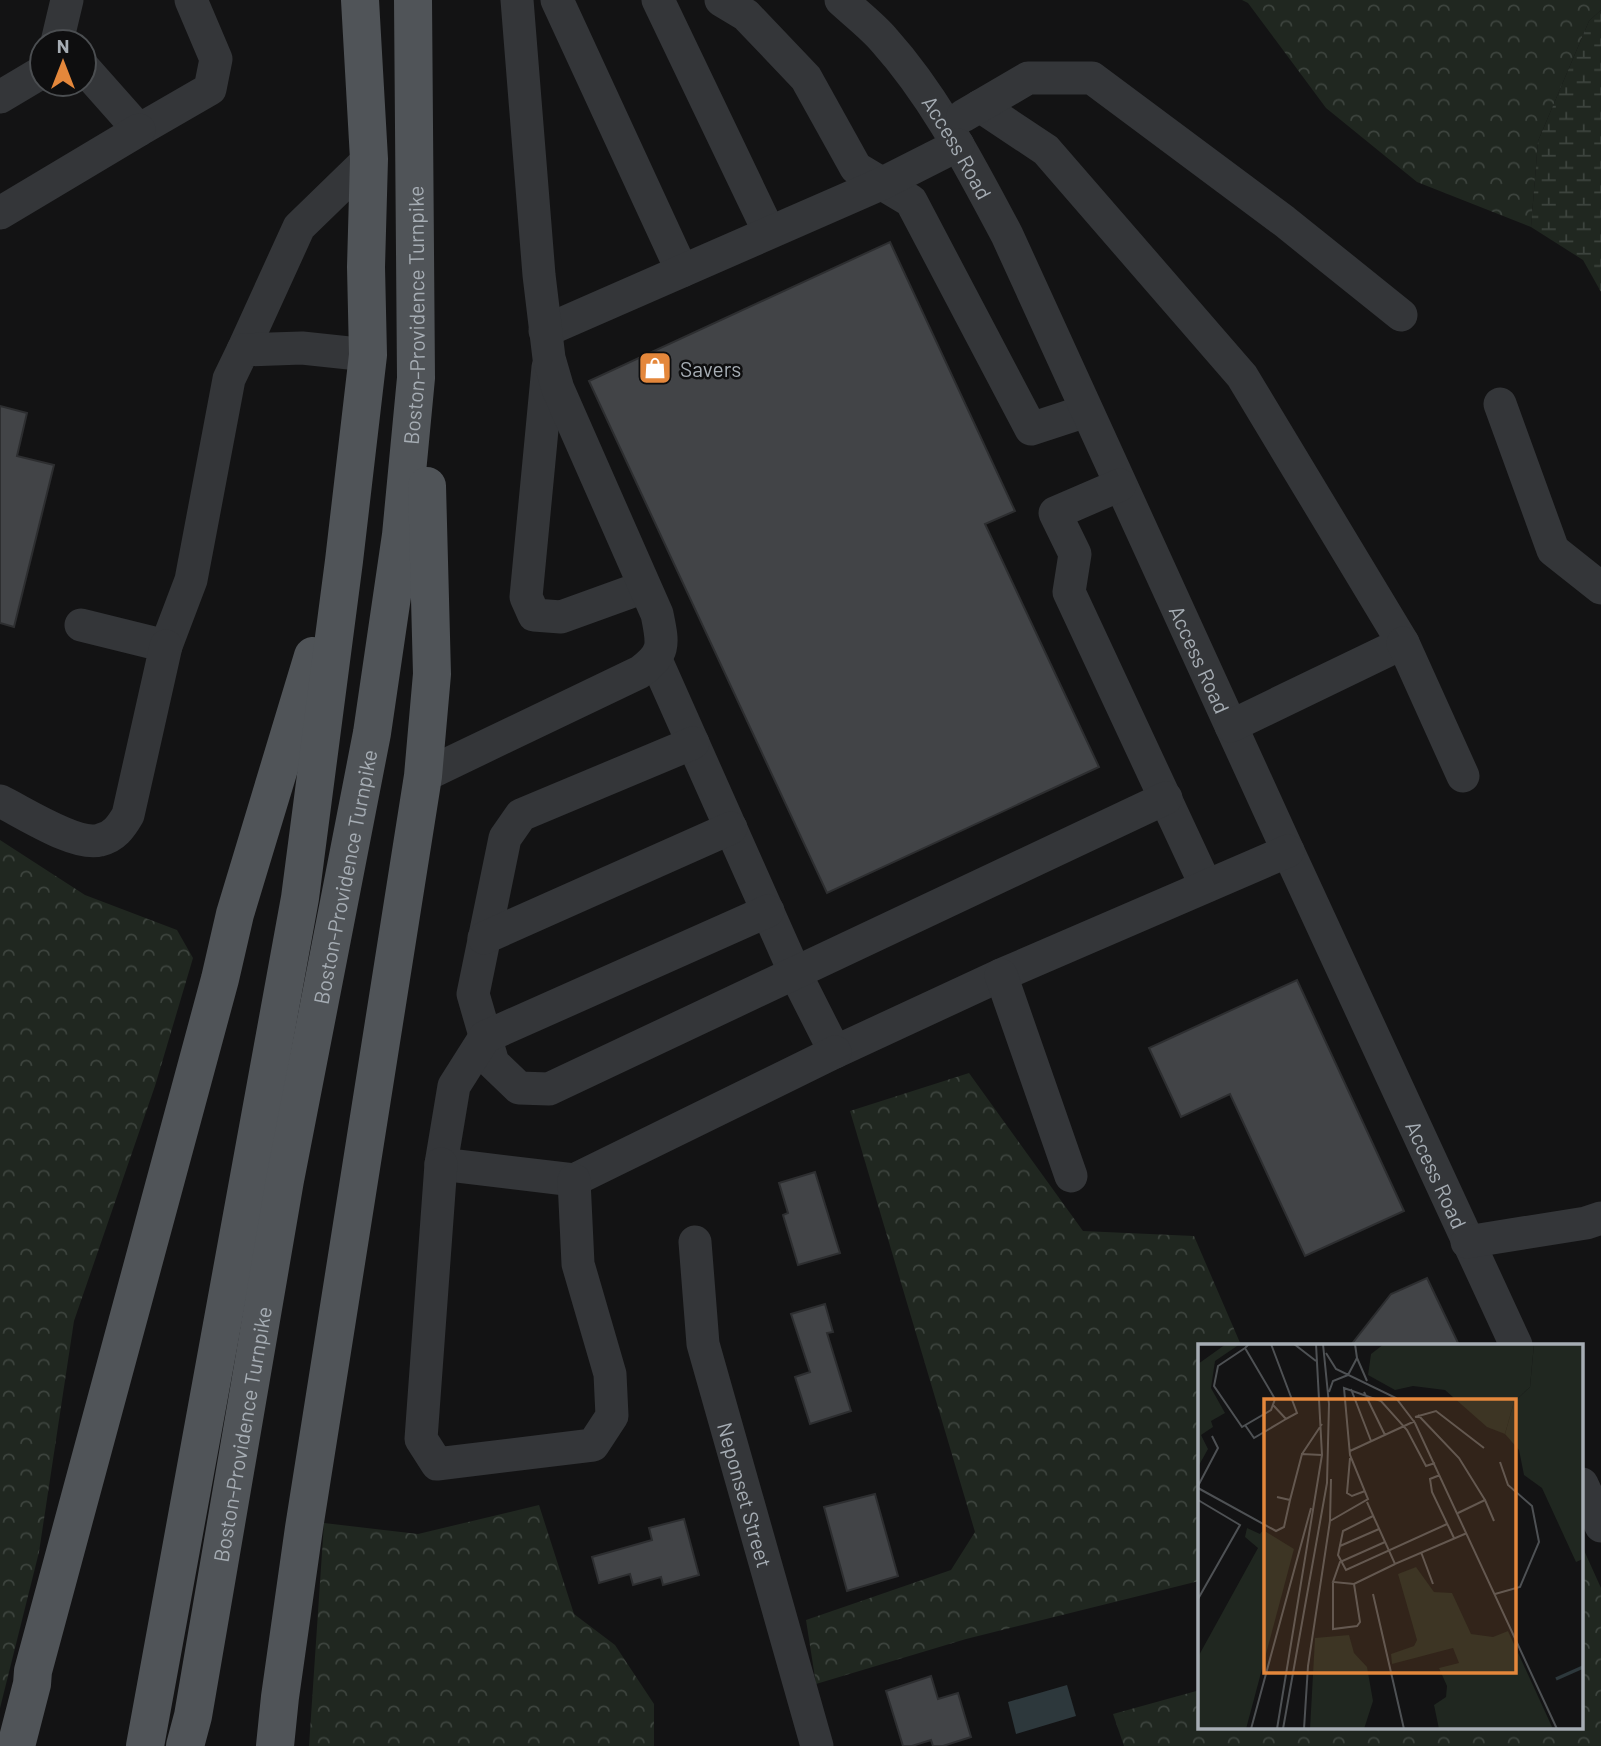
<svg xmlns="http://www.w3.org/2000/svg" width="1601" height="1746" font-family="Barlow,sans-serif">
<style>
.forest{fill:url(#forest-crowns)}
.wetland{fill:url(#wetland-marsh)}
.water{fill:#2d383c}
.building{fill:#424447;stroke:#2d2e30;stroke-width:2}
.lines{fill:none;stroke-linecap:round;stroke-linejoin:round}
.minor{stroke:#343639;stroke-width:33}
.major{stroke:#505458;stroke-width:38}
.labels{text-anchor:middle;dominant-baseline:central;stroke-width:5;stroke-linejoin:round;paint-order:stroke}
.street-label{font-size:21px;fill:#a6adb4;stroke:#0e0e0f}
.poi-label{font-size:21px;fill:#a6adb4;stroke:#0e0e0f;text-anchor:start}
.inset-river{fill:none;stroke:#2d383c;stroke-width:3.5}
.inset-road{fill:none;stroke:#4e5154;stroke-width:2}
.view{fill:#e4873b;fill-opacity:0.15;stroke:#e4873b;stroke-width:3.5}
.inset-edge{fill:none;stroke:#a6adb4;stroke-width:3.5}
</style>
<defs>
<pattern id="forest-crowns" width="20" height="18" patternUnits="userSpaceOnUse" patternTransform="scale(1.75)"><rect width="20" height="18" fill="#202720"/><path d="M2 6a3 3 0 1 1 6 0M12 15a3 3 0 1 1 6 0" fill="none" stroke="#3d443e"/></pattern>
<pattern id="wetland-marsh" width="20" height="14" patternUnits="userSpaceOnUse" patternTransform="scale(1.75)"><rect width="20" height="14" fill="#202720"/><path d="M1 5h8M5 5V1M11 12h8M15 12V8" fill="none" stroke="#3d443e"/></pattern>
</defs>
<rect width="100%" height="100%" fill="#131314"/>
<path class="forest" d="M1242,0H1601V10L1589,21L1538,141L1531,227L1417,182L1326,108L1248,3Z
M0,840L85,895L177,930L193,958L155,1086L74,1321L39,1552L0,1708Z
M969,1073L1083,1231L1194,1236L1241,1345H1200V1584L1199,1581L966,1639L816,1684L806,1620L951,1570L975,1532L850,1111Z
M539,1505L574,1614L615,1645L654,1704V1746H309L324,1523L418,1534Z
M1582,1546L1601,1588V1746H1124L1113,1714L1200,1690V1727H1582Z"/>
<path class="wetland" d="M1601,10V292L1583,260L1531,227L1538,141L1589,21Z"/>
<path class="water" d="M1067,1685L1076,1716L1016,1734L1008,1702Z"/>
<path class="building" d="M890,242L1015,511L985,524L1099,767L827,893L589,381Z
M0,406L27,413L17,456L54,465L14,627L0,623Z
M1297,980L1404,1211L1305,1256L1230,1094L1181,1117L1149,1048Z
M815,1172L840,1253L798,1265L783,1215L788,1213L779,1183Z
M1427,1278L1459,1345H1351L1391,1294Z
M825,1304L833,1332L827,1333L851,1411L810,1424L795,1377L810,1372L791,1314Z
M875,1494L898,1576L847,1591L824,1507Z
M684,1519L699,1575L663,1585L661,1577L633,1585L630,1574L599,1583L592,1557L652,1540L649,1528Z
M931,1676L938,1699L958,1693L971,1737L943,1746H933L931,1740L912,1746H903L886,1691Z"/>
<g class="lines">
<g class="minor">
<path d="M557,0L682,271"/>
<path d="M658,0L769,232"/>
<path d="M721,0L746,15L806,78L856,168L911,201L1031,429L1086,411"/>
<path id="s1" d="M841,0C855,13 872,26 884,40C936,98 971,168 1007,235L1288,851L1516,1345"/>
<path d="M57,42L67,0"/>
<path d="M84,68L139,130L210,89L216,59L191,0"/>
<path d="M0,97L42,72"/>
<path d="M980,106L1046,150L1242,376L1403,643L1231,726"/>
<path d="M963,116L1028,78H1092L1284,221L1401,315"/>
<path d="M0,213L139,130"/>
<path d="M545,331L881,184L958,145"/>
<path d="M243,350L299,227L369,159"/>
<path d="M548,367L526,597L534,615L561,617L644,587"/>
<path d="M1500,404L1553,550L1601,588"/>
<path d="M1120,485L1055,513L1075,554L1069,592L1206,886"/>
<path d="M81,625L166,646L191,580L229,379L243,350L302,348L368,355"/>
<path d="M1403,643L1463,776"/>
<path d="M656,660L795,973L835,1052L1001,975L1288,851"/>
<path d="M693,743L521,815L505,838L473,994L493,1063L519,1088L549,1089L1166,798"/>
<path d="M423,776L640,672C666,653 663,644 657,614L558,389L549,358L539,275L517,0"/>
<path d="M0,801C23,812 76,847 100,840C114,837 121,827 128,815L166,646"/>
<path d="M768,911L485,1037L454,1086L441,1164L574,1180L835,1052"/>
<path d="M484,938L731,828"/>
<path d="M1001,975L1071,1176"/>
<path d="M441,1164L421,1439L437,1464L593,1445L612,1416L610,1374L578,1264L574,1180"/>
<path id="s2" d="M695,1242L703,1344L817,1746"/>
<path d="M1467,1242L1586,1223L1601,1218"/>
<path d="M1582,1484L1601,1526"/>
</g>
<g class="major">
<path d="M16,1746L32,1684L33,1671L220,979L235,914L313,656"/>
<path d="M145,1746L300,898L344,561L368,355L366,267L369,159L360,0"/>
<path id="s3" d="M185,1746L193,1716L285,1180L372,733L401,535L416,378L413,0"/>
<path d="M275,1746L280,1697L304,1528L423,776L432,674L427,486"/>
</g>
</g>
<defs>
<symbol id="shop-square" viewBox="-11 -11 22 22"><rect x="-9" y="-9" width="18" height="18" rx="4" fill="#e4873b" stroke="#0e0e0f"/><path d="M-5-2.5h2.3a2.7 3.5 0 0 1 5.4 0H5L5.5 6h-11ZM-1.5-2.5h3a1.5 2.3 0 0 0-3 0Z" fill="#fff"/></symbol>
</defs>
<g fill-rule="evenodd">
<use href="#shop-square" x="636" y="349" width="38" height="38"/>
</g>
<g class="labels">
<g class="street-label">
<text stroke="none"><textPath href="#s1" startOffset="189">Access Road</textPath></text>
<text stroke="none"><textPath href="#s3" startOffset="1451">Boston-Providence Turnpike</textPath></text>
<text stroke="none"><textPath href="#s1" startOffset="756">Access Road</textPath></text>
<text stroke="none"><textPath href="#s3" startOffset="884">Boston-Providence Turnpike</textPath></text>
<text stroke="none"><textPath href="#s1" startOffset="1323">Access Road</textPath></text>
<text stroke="none"><textPath href="#s3" startOffset="317">Boston-Providence Turnpike</textPath></text>
<text stroke="none"><textPath href="#s2" startOffset="259">Neponset Street</textPath></text>
</g>
<g class="poi-label">
<text x="680" y="368">Savers</text>
</g>
</g>
<g transform="translate(1198 1344)">
<rect width="385" height="385" fill="#131314"/>
<path d="M28,0H42L17,17L13,44L27,69L13,77L15,83L3,91L10,105L0,123V20ZM186,0H336L332,43L316,58L307,90L289,83L247,46L215,42L197,46L170,31L173,10ZM49,184L62,190L65,186L96,205L48,385H0V313L60,204L47,193ZM218,223L236,248L254,249L273,290L295,293L310,287L355,385H241L236,361L248,353L249,342L241,324L261,319L255,304L194,320L193,310L216,302L219,296L200,230ZM151,291L156,309L169,323L175,357L166,385H112L117,294Z" fill="#202720"/>
<path d="M336,0H385V215L378,218L344,144L326,131L321,106L307,90L316,58L332,43Z" fill="#202720"/>
<path class="inset-river" d="M358,335L385,323"/>
<path class="inset-road" d="M73,0L99,69L88,75L75,61M96,0L118,17M47,4L77,55L73,66L44,83L16,42L20,22L47,4L51,0M128,9L138,25L198,54L217,79L359,385M159,14L169,37M150,31L159,14L157,0M153,45L173,97M131,48L135,37L150,31M166,48L187,91M220,71L261,114L287,156L260,169M217,73L238,67L286,104M47,81L56,94L88,75M152,107L217,77M104,110L124,80M152,114L149,149L154,152L167,147M242,131L232,135L234,148L256,194M0,142L20,104L14,92M0,144L78,187L86,183L92,156M79,153L92,156L104,110L124,111M0,156L42,181L0,255M287,156L296,177M169,158L197,220L269,189M175,172L145,187L140,211L148,226L249,180M132,177L170,155L152,111L146,44L183,57L209,86L228,122L237,119M187,198L142,218L135,238L156,240L197,220M142,202L181,185M223,208L235,240M135,238V285L159,282L162,278L156,240M175,250L206,385M297,250L322,243L341,198L334,162L310,141L302,118M53,385L113,164M79,385L124,111L118,0M85,385L129,139L131,60L125,0M106,385L110,322L132,177L133,135"/>
<path class="view" d="M66,55H318V329H66Z"/>
<rect width="385" height="385" class="inset-edge"/>
</g>
<g transform="translate(63 63)"><circle r="33" fill="#0e0e0f" stroke="#4b4e51" stroke-width="2"/>
<path d="M0-5L12 26L0 18L-12 26Z" fill="#e4873b"/>
<text y="-10" font-size="19" font-weight="bold" text-anchor="middle" fill="#a6adb4">N</text>
</g>
</svg>
